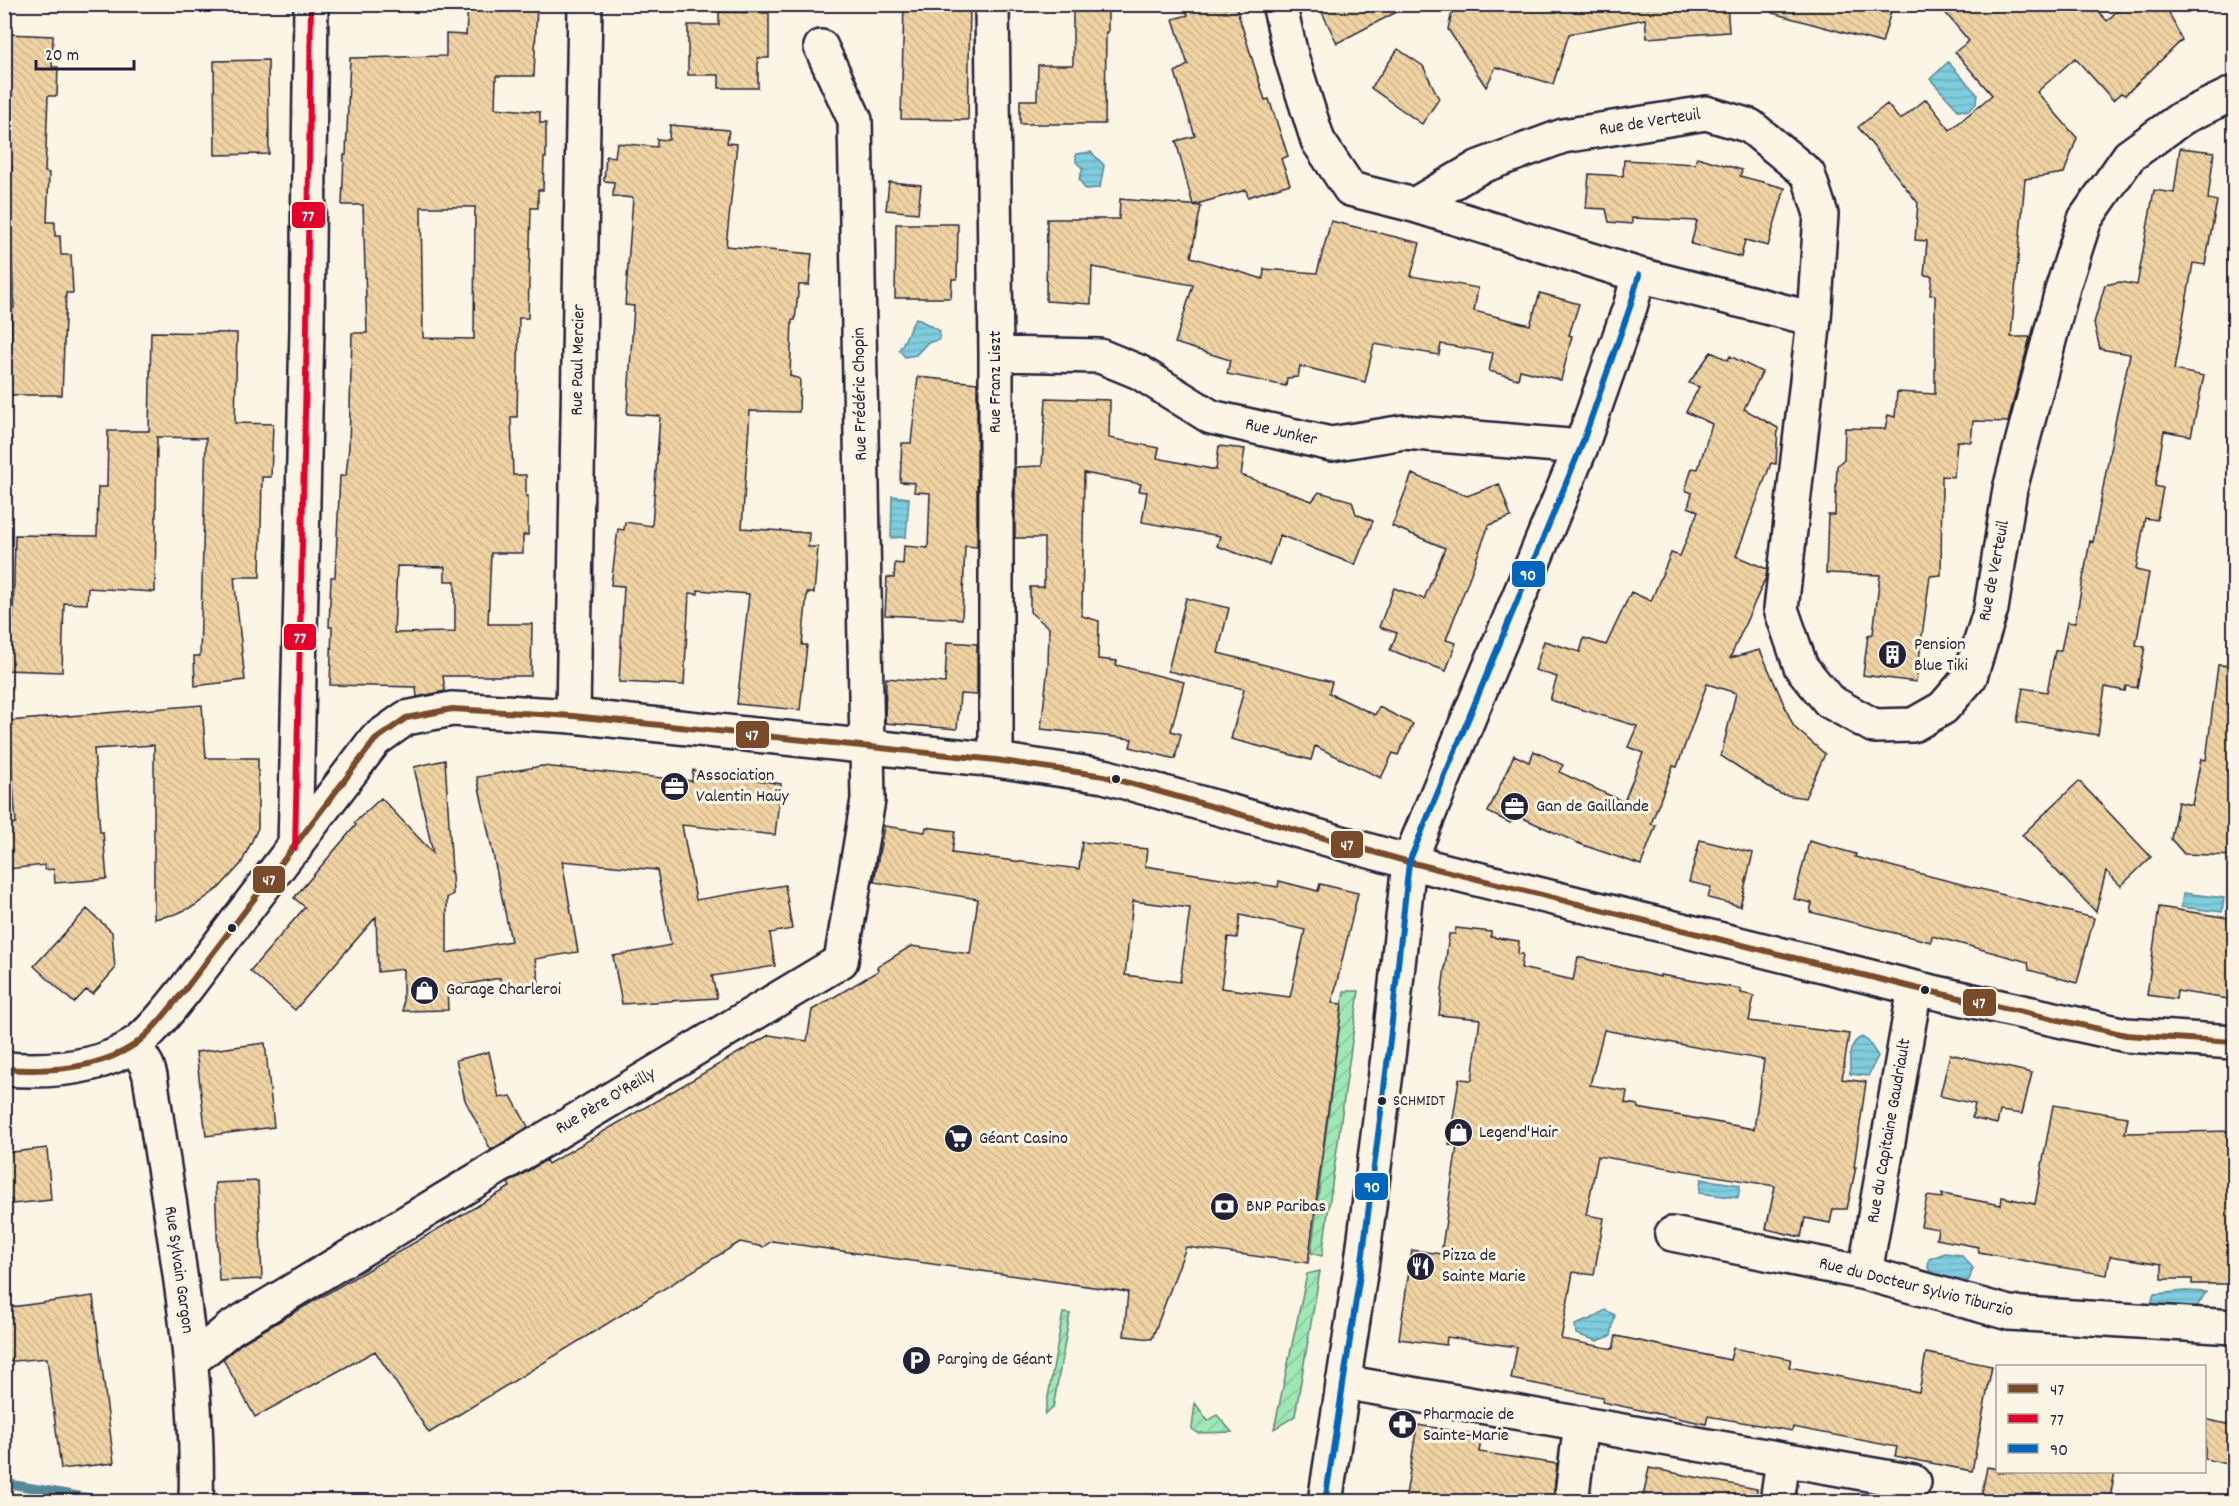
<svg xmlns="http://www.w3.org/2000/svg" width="2239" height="1506" font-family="Dekko,sans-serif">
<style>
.garden{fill:url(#garden-furrows);stroke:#608478;stroke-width:1.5}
.water{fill:url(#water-rules);stroke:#59889c;stroke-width:1.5}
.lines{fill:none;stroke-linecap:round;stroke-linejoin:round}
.stream{stroke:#59889c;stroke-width:9}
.building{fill:url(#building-back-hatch);stroke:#22223b;stroke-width:1.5;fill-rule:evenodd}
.street-casing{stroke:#22223b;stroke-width:38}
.secondary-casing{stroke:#22223b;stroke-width:38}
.street{stroke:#fcf5e5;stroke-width:33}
.secondary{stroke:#fcf5e5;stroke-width:33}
.bus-1-casing{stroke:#fcf5e5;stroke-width:10}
.bus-2-casing{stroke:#fcf5e5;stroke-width:10}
.bus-3-casing{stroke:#fcf5e5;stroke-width:10}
.bus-1{stroke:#7a4b2a;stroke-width:6}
.bus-2{stroke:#e4002b;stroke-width:6}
.bus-3{stroke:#0065bd;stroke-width:6}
.bus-dot{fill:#22223b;stroke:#fcf5e5;stroke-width:2}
.labels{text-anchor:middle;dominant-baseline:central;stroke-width:6;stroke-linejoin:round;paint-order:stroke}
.bus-label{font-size:16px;fill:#22223b;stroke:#fcf5e5;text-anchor:start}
.street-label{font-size:18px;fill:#22223b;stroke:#fcf5e5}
.poi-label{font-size:18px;fill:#22223b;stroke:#fcf5e5;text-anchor:start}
.line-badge{stroke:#fcf5e5;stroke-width:2}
.badge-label{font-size:16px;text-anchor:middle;font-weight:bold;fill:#fff}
</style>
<defs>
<pattern id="garden-furrows" width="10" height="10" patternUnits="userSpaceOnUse" patternTransform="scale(1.5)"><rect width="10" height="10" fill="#9fe7b4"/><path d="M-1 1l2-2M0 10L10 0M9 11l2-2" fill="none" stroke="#89c69c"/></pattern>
<pattern id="water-rules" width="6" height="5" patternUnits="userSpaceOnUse" patternTransform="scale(1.5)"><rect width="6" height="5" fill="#7eccdc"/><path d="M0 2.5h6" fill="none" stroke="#6dafbe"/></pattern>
<pattern id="building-back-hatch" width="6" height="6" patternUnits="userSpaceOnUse" patternTransform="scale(1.5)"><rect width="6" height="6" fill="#efd3a3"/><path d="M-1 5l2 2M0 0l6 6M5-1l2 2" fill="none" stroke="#cdb58d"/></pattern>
</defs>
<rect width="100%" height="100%" fill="#fcf5e5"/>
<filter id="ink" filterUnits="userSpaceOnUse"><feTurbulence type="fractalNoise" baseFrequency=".0167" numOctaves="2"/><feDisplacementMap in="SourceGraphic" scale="12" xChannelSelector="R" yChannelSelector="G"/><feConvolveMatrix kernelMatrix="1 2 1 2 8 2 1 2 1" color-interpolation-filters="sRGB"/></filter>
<g filter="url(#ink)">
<path class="garden" d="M1344,991H1359L1322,1256L1311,1253Z
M1320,1271L1295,1416L1274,1429L1307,1274Z
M1063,1313L1070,1314L1053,1408L1045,1414Z
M1195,1403L1208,1421L1217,1415L1232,1432L1198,1433L1192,1429Z"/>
<path class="water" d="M1948,62L1977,94L1976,104L1968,111L1958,110L1930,79Z
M1091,152L1104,165L1100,188L1085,189L1079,179L1083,169L1076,162V154Z
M916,318L940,331L939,340L927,343L916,355L905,357L899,350C906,339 909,329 916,318Z
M892,496L909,498L906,537L891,538Z
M2183,893L2224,898L2222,912L2181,907Z
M1862,1037L1868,1041L1878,1056L1868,1076L1850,1074C1850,1059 1847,1044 1862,1037Z
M1701,1179L1740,1185L1738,1198L1699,1193Z
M1945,1253L1961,1255L1973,1268L1969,1280L1955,1286L1936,1279L1928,1268L1929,1259Z
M2185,1291L2206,1292L2195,1310H2149L2154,1294Z
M1605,1310L1615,1315L1611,1336L1597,1341L1576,1334L1575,1325L1593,1318Z"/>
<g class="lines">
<path class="stream" d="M4,1483L96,1499"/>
</g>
<path class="building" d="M468,4H537L534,76H496L495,108L540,112V123H546V158H544L543,190H538V208H531L528,318H519L517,417H511L513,475H526V496H528V535H523V553H491L488,624H532L531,676H443L445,691L417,697L416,687L330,685L332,627H329L331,577H335L340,476H346L349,446L352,333H367L363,205H342L344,155H346L350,58L446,56V34L466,35ZM421,207H475L474,339L423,338ZM397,566L445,567V581H455V632L394,633Z
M904,4H970L968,120L901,119Z
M1073,4H1108V32H1106L1105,124H1020V100H1037L1038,65H1073Z
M1181,4H1235L1265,100L1269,99L1288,156L1281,159L1290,184L1248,197L1246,190L1193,205L1176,141L1195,136L1175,72L1188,65L1173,19L1188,15Z
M1318,4H1412L1337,43Z
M1454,4H1727L1729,32L1647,38L1645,19L1569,34L1553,84L1496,67L1486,87L1448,29Z
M1773,4H1893L1882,43L1772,13Z
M1938,4H2091L2107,21L2124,4H2165L2182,40L2125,95L2121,93L2113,100L2075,58L2037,92L2077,138L2064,173L2025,179L2011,337H2030L2008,422L1973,421L1971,442L1957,441L1954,477L1942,476L1941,575L1930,576L1916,682L1863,675L1868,635L1873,634L1880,575L1826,573L1828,515H1835L1837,466L1844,459L1845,428L1885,429L1888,415L1895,417L1897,392L1935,394V295H1930L1932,276L1924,275L1927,241L1915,240L1918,203L1858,127L1887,104L1900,120L1926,99L1950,130L1992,95L1955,52L1969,41Z
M719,12L769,13V58H758V88H719V75H688V25H719Z
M7,34L53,36L52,67H58L57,96H48L45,172L49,173L47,222H55V236H60L61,255H71L73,293H66L62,395H10L12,308H14L11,241L7,242L12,166H4Z
M1398,49L1423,66L1439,99L1422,124L1371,88Z
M268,60L269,154L215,155L214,61Z
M670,125L729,130L727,143L737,144L726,246L812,254L809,285H799L795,320H792L790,376L800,379L799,412L750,411L742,528L809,533L808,547H818L814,593H807L802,645H807L800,710L737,704L749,594L698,590V594L689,593L684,685L619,682L624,586L611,585L618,529L624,530L625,522L652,526L660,416L627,414L634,306L625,305L633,198L613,196L614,182L604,181L606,156L615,157L617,143L657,147V139L669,140Z
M2180,148L2214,152L2208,199L2217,201L2205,265L2193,263L2174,370L2204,376L2191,436L2164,431L2155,486L2163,488L2157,520L2145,518L2136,570L2149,573L2136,645L2145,647L2137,688L2126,686L2125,691L2105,687L2098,735L2017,722L2023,688L2047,692L2055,651L2061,650L2067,622L2075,623L2090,541L2093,542L2116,418L2130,354L2100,349L2094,323L2105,285L2120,282L2137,285L2154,190L2174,193Z
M1697,157L1742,170L1740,176L1785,188L1768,246L1745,240L1741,257L1691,244L1697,221L1632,218V224L1609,222L1606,209L1586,208L1589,174L1623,176L1624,160L1695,164Z
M889,182L921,185L918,213L886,210Z
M1120,199L1201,206L1191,257L1263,279L1264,269L1317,273L1331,221L1420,243L1411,276L1478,288L1474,311L1530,325L1540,293L1579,304L1569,335L1572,336L1561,380L1520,370L1518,379L1489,371L1493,353L1441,344L1439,355L1374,344L1365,382L1300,366L1298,377L1287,378L1286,386L1227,374L1230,360L1175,343L1193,285L1092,267L1091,304L1046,301L1047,219H1119Z
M896,224H958L957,279H952L951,298H895Z
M151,332L237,333L235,423L273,424L271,477H262L260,577H234L245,680L195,686L194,656H200L206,438L157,437L155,592L88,588L87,604L64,603L62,672L4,670V620H13L15,535L97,536L98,487H107L108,431H149Z
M1711,352L1728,360L1730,356L1762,372L1744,409L1778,428L1776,464L1771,463L1736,556L1767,569L1766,577L1730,658L1760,650L1794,727L1825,754L1805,798L1780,794L1721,756L1736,693L1707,684L1677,767L1673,766L1651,824L1656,825L1641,865L1580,844L1514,814L1510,823L1488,812L1514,755L1529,762L1534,751L1563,765L1559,772L1624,802L1643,753L1628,747L1637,726L1550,700L1557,677L1535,670L1544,641L1580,652L1584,638L1606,645L1631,592L1651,601L1671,553L1680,556L1698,511L1688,507L1692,493L1685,490L1692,468L1698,469L1712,424L1686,412L1699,387L1689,383Z
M918,377L977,383V547L965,546L962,619L885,615L887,577L894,578L895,563L903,564L904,546L928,548L930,493L914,492L915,483L900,482L902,443H911Z
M1046,398L1110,400L1109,438L1159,448L1157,458L1216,470L1219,446L1245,449L1241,475L1312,501L1319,492L1352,501L1356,514L1373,521L1355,565L1280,535L1269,565L1217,546L1220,536L1142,522L1147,492L1139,491L1141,484L1084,473L1082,616L1099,621L1098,659L1117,661L1116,665L1184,682L1171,731L1181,734L1175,759L1130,747L1132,739L1041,729L1048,666L1049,628L1030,612V587H1044V538H1015V467L1042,466Z
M1412,474L1467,496L1499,484L1511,517L1489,525L1446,640L1456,643L1446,671L1390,650L1397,633L1379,627L1394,588L1424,599L1445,548L1392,526Z
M1186,598L1229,608L1218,653L1332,682L1329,693L1375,715L1379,707L1413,724L1398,755L1393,753L1381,778L1315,746L1311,760L1231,739L1244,689L1168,671Z
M947,642L977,644V695L960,694L957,729L885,723L886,678L945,683Z
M2218,665L2235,666V856L2184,854L2171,839L2178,802L2192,805L2201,759L2206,760Z
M202,705L206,758H258V828L241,864L219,888L194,906L176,914L154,919V745L94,749L100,832H103L107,879L55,883L54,869L45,870V865L8,869L4,824L16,823L8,721Z
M445,760L452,871H450L452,874L453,894L447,898V953L511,941L477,777L542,766L692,781L693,770L781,784L775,835L682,825L696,900L785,885L792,929L770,933L775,966L712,976L717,998L622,1004L613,956L671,945L657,870L562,861L578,952L535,959L539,982L501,989L500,978L447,988L448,1010L403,1011V969L378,972L376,917L295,1010L250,971L305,907L294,898L356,825L354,823L381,798L433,853L414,767Z
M2079,781L2151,857L2121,886L2106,871L2096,912L2022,835Z
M884,826L925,832L926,827L955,831L952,853L1079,869L1082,842L1147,849L1145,866L1278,887L1279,881L1318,891L1320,884L1358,893L1332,1003L1342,1004L1308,1263L1186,1247L1152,1339L1124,1336L1128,1292L772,1241L763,1247L740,1242L429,1433L375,1351L255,1417L223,1359L242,1343L510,1187L508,1183L546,1160L548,1164L769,1035L807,1041L812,1010L878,971L877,967L911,946L970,954L978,899L874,882ZM1133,901L1190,908L1180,982L1125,975ZM1240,915L1305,930L1290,997L1221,988L1228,937L1237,938Z
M1700,840L1753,853L1740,906L1708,898L1711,887L1689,882Z
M1809,841L1856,854L1855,857L2094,918L2077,983L2029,970L2028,962L1932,936L1931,942L1810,912L1812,903L1794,899Z
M2159,907L2235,919V1000L2177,991L2176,999L2147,995Z
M87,909L112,932L115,969L93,994L86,990L74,1003L34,966Z
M1456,928L1491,932V937L1519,941L1518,954H1523L1521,968L1573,980L1578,957L1660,977V975L1741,989V993L1754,996L1749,1021L1849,1034L1842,1079L1866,1082L1854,1167H1856L1847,1209H1833L1830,1223L1805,1218L1801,1237L1766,1229L1775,1186L1598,1156L1586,1215L1604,1218L1594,1275L1573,1272L1561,1339L1613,1349L1616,1336L1730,1360L1733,1348L1791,1359L1789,1367L1919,1392L1926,1353L1992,1366L1972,1471L1895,1456L1897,1447L1793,1427L1792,1431L1708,1416L1706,1424L1602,1402L1603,1397L1511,1379L1517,1347L1447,1337L1446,1345L1399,1339L1412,1250L1441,1254L1457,1146L1449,1145L1459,1079L1472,1080L1480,1019L1439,1015L1449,934H1455ZM1604,1030L1764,1060L1754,1129L1638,1108V1105L1625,1103L1627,1091L1590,1085Z
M265,1043L274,1127L206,1136L196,1052Z
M489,1052L499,1098L511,1096L528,1127L491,1150L465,1100L456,1060Z
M1950,1054L2032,1073L2022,1114L2000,1111L1997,1124L1972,1118L1975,1104L1940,1096Z
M2053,1105L2128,1117L2125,1133L2235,1131V1284H2192V1279H2162V1264L2110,1256L2107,1275L2042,1264L1979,1252L1978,1247L1936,1239L1938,1229L1921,1226L1927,1196L1942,1198V1194L2001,1205L2002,1197L2035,1204Z
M47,1148L51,1200L12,1204V1200H4V1153Z
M258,1181L262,1279L219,1281L215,1183Z
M93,1296L114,1463L61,1469L47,1358L4,1362V1308Z
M2205,1419L2235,1426V1466L2205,1459Z
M1417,1425L1482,1435L1479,1452L1557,1464L1553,1502H1405Z
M1987,1467L1998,1469V1472H2115L2109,1502H1980Z
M1649,1468L1757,1489L1756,1502H1642Z"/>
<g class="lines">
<defs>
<path id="street" d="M992,4L996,354V760
M1279,4L1292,59L1318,141L1350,189L1414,205L1639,275L1814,319L1781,609L1801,667L1829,701L1874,726L1913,725L1943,708L1970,677L1991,609L2010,489L2063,287L2085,219L2129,156L2182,118L2234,93
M1414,205L1479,167L1563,136L1706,113L1750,126L1808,174L1821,214L1814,319
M996,354L1100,356L1139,372L1211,417L1331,444L1404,432L1581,447
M573,716L585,4
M295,848L307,328L311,4
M1409,862L1581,447L1630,307L1639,275
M134,1044L147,1066L150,1076C170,1215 200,1361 196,1502
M1672,1234L1865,1273L2009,1313L2234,1327
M1865,1273L1915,988
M191,1361L231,1328L841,961L868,800L855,120L821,47
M1343,1382L1914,1482
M1571,1502L1581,1423
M1777,1502L1783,1460"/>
<path id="secondary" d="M4,1069C47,1072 97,1070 134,1045C153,1031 169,1009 184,991L375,740L406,718L452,709L573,716L996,760L1104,776L1409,862L1915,988L2126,1035L2234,1042
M1325,1502L1362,1261L1389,1049L1409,862"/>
</defs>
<use href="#street" class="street-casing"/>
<use href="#secondary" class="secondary-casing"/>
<use href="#street" class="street"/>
<use href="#secondary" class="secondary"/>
<defs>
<path id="bus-1" d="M4,1069C47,1072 97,1070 134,1045C153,1031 169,1009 184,991L375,740L406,718L452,709L573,716L996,760L1104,776L1409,862L1915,988L2126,1035L2234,1042"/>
<path id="bus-2" d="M295,848L307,328L311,4"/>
<path id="bus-3" d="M1325,1502L1362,1261L1389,1049L1409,862L1581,447L1630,307L1639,275"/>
</defs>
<use href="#bus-1" class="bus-1-casing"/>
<use href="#bus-2" class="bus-2-casing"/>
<use href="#bus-3" class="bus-3-casing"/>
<use href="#bus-1" class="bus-1"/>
<use href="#bus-2" class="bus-2"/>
<use href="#bus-3" class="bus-3"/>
</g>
</g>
<defs>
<symbol id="building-disc" viewBox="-11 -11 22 22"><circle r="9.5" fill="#22223b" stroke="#fcf5e5"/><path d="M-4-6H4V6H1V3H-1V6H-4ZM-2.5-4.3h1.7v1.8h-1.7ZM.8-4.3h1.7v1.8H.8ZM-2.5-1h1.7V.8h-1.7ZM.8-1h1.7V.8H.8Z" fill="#fff"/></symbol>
<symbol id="office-disc" viewBox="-11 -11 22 22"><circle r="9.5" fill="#22223b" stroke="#fcf5e5"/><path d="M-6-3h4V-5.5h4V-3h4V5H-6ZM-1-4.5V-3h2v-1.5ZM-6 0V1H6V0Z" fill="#fff"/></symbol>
<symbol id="shop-disc" viewBox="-11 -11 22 22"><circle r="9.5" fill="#22223b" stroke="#fcf5e5"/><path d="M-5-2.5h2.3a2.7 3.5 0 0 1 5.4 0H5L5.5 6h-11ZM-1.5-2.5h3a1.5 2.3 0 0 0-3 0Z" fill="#fff"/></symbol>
<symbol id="supermarket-disc" viewBox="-11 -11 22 22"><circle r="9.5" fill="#22223b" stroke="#fcf5e5"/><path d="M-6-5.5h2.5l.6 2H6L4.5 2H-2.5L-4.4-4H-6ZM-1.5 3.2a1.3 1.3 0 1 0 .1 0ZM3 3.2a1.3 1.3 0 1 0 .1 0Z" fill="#fff"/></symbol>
<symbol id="bank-disc" viewBox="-11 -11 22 22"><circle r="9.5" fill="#22223b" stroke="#fcf5e5"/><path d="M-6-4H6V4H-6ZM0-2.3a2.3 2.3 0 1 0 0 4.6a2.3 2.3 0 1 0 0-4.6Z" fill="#fff"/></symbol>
<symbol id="restaurant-disc" viewBox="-11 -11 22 22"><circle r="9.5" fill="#22223b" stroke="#fcf5e5"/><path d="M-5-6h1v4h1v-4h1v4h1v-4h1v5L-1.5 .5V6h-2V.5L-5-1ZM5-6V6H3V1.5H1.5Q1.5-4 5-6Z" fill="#fff"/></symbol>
<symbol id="parking-disc" viewBox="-11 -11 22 22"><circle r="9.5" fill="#22223b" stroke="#fcf5e5"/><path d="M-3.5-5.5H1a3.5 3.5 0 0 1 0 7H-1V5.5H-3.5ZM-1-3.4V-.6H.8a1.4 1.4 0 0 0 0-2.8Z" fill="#fff"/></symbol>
<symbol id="pharmacy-disc" viewBox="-11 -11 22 22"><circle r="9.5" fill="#22223b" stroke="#fcf5e5"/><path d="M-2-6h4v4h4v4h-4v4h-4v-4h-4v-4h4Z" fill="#fff"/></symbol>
</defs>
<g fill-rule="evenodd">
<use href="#building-disc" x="1876" y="638" width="33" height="33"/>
<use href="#office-disc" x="658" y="770" width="33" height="33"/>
<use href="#office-disc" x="1498" y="790" width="33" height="33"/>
<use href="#shop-disc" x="408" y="974" width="33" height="33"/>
<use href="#shop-disc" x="1442" y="1116" width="33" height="33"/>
<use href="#supermarket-disc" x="942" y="1122" width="33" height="33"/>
<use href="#bank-disc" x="1208" y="1190" width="33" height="33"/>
<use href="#restaurant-disc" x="1404" y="1250" width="33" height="33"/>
<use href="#parking-disc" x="900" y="1344" width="33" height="33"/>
<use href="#pharmacy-disc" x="1386" y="1408" width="33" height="33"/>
</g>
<g class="bus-dot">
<circle cx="1116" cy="779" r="5"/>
<circle cx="232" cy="928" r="5"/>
<circle cx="1925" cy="990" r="5"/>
<circle cx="1382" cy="1101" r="5"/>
</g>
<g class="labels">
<g class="bus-label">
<text x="1393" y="1101">SCHMIDT</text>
</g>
<g class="street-label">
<text transform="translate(1650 123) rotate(-9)">Rue de Verteuil</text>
<text transform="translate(579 360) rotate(-89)">Rue Paul Mercier</text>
<text transform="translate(996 382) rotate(-90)">Rue Franz Liszt</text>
<text transform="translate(861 394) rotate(-91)">Rue Frédéric Chopin</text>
<text transform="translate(1281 433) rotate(13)">Rue Junker</text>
<text transform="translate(1995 571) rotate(-79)">Rue de Verteuil</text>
<text transform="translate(606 1102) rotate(-31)">Rue Père O'Reilly</text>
<text transform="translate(1890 1131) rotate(-80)">Rue du Capitaine Gaudriault</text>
<text transform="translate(178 1270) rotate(82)">Rue Sylvain Gargon</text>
<text transform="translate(1916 1288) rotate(14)">Rue du Docteur Sylvio Tiburzio</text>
</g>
<g class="poi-label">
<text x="1914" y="645">Pension<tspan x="1914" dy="21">Blue Tiki</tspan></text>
<text x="696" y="776">Association<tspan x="696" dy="21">Valentin Haüy</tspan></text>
<text x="1536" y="807">Gan de Gaillande</text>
<text x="446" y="990">Garage Charleroi</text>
<text x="1479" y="1133">Legend'Hair</text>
<text x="979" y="1139">Géant Casino</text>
<text x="1246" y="1207">BNP Paribas</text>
<text x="1442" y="1256">Pizza de<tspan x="1442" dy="21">Sainte Marie</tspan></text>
<text x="937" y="1360">Parging de Géant</text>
<text x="1423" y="1415">Pharmacie de<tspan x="1423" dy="21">Sainte-Marie</tspan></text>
</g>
</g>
<g class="line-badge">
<rect x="291" y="201" width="35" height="28" rx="6" fill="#e4002b"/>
<rect x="1511" y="560" width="35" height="28" rx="6" fill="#0065bd"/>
<rect x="283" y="623" width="34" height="28" rx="6" fill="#e4002b"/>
<rect x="735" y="720" width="35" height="29" rx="6" fill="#7a4b2a"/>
<rect x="1330" y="830" width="34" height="29" rx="6" fill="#7a4b2a"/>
<rect x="252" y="865" width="34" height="29" rx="6" fill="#7a4b2a"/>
<rect x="1962" y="988" width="35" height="29" rx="6" fill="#7a4b2a"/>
<rect x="1354" y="1172" width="35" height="29" rx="6" fill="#0065bd"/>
</g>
<g class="badge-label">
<text x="308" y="221">77</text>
<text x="1528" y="580">90</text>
<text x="300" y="643">77</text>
<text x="752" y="740">47</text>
<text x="1347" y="850">47</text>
<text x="269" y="885">47</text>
<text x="1979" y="1008">47</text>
<text x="1372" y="1192">90</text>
</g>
<rect width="2239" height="1506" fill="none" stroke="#fcf5e5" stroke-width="24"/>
<rect x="12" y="12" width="2215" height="1482" fill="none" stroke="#22223b" stroke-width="2" filter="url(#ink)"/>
<rect x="1996" y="1365" width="210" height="108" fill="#fcf5e5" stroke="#a5a1a1" stroke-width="1.5"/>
<rect x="2008" y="1384" width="30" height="9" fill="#7a4b2a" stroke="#a5a1a1" stroke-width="1.5"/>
<text x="2050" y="1395" font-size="18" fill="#22223b">47</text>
<rect x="2008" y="1414" width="30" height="9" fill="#e4002b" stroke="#a5a1a1" stroke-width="1.5"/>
<text x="2050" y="1425" font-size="18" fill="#22223b">77</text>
<rect x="2008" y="1444" width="30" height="9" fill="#0065bd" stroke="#a5a1a1" stroke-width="1.5"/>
<text x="2050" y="1455" font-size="18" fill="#22223b">90</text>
<path d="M36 60v9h98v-9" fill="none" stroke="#22223b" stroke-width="3"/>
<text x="45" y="60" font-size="18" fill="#22223b" stroke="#fcf5e5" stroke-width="4.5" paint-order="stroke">20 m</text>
</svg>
